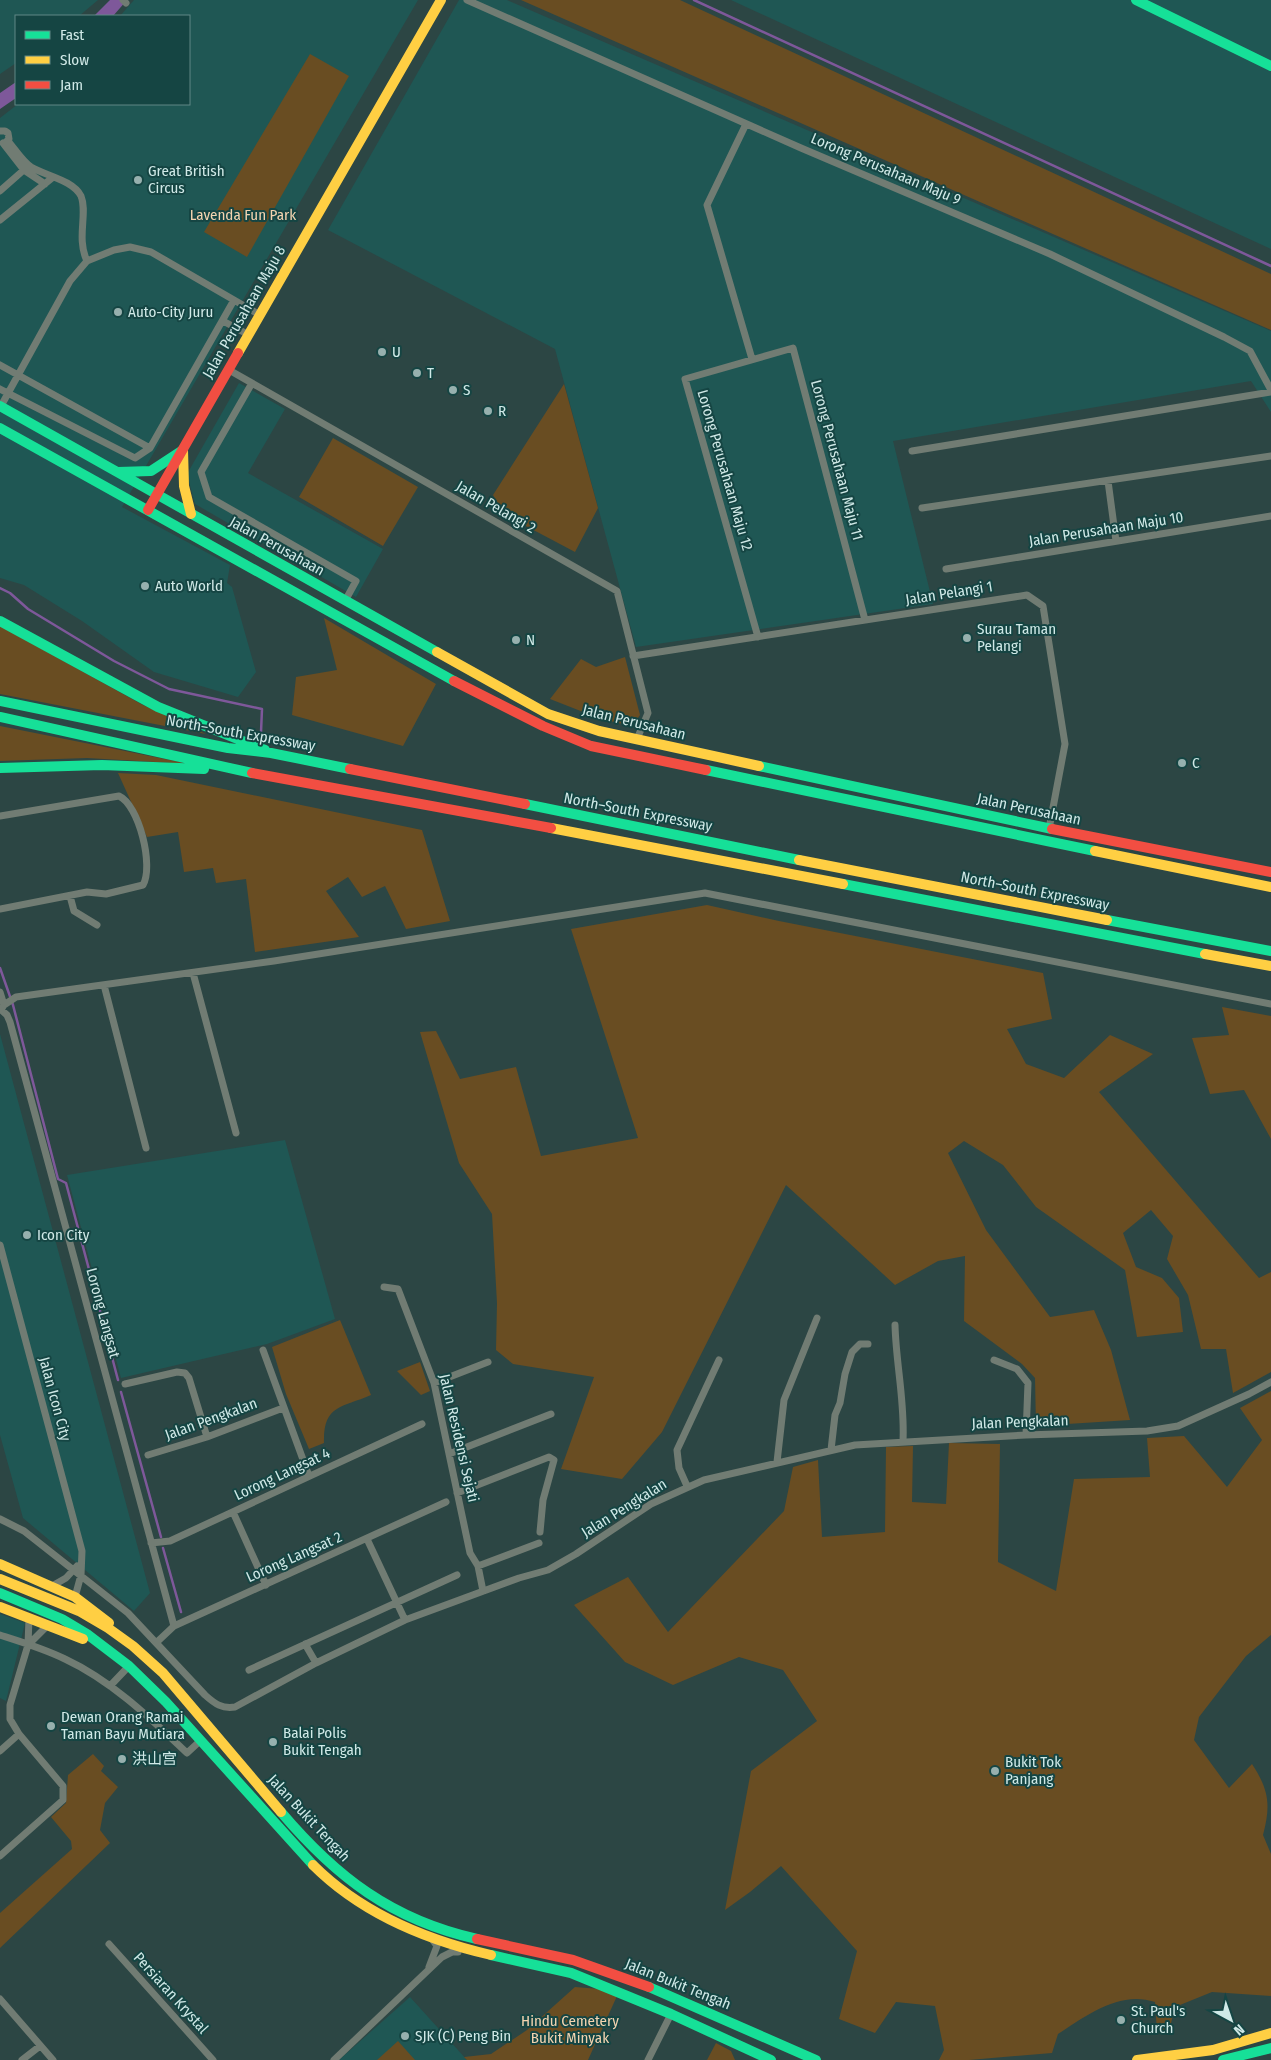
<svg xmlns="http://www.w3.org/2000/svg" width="1271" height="2060" font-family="'Fira Sans Condensed','Noto Sans SC',sans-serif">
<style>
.built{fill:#1f5754}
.green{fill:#694d22}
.water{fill:#7e589a}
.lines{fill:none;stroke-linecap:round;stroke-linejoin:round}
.stream{stroke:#7e589a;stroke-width:2.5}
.street{stroke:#717c73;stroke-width:7}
.fast{stroke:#16e098;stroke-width:10}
.slow{stroke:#ffcf43;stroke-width:10}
.jam{stroke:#f24e42;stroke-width:10}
.poi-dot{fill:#97b0ae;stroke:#154543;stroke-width:2}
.labels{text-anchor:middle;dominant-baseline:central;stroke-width:4;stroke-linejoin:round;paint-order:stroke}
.street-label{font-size:15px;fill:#d0e9e7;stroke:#154543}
.poi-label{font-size:15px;fill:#d0e9e7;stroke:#154543;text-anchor:start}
.park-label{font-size:15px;fill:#f4d4b0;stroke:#154543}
</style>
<rect width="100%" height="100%" fill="#2c4644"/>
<path class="built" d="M0,0H98L79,16H16V63L0,74Z
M134,0H418L122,507L230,565L227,583L232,587L256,672L238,697L154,672L82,621L24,585L0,578V118L18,104H189V16H120Z
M459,0H507L1271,331V412L1251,381L893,441L933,604L636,647L555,349L328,230Z
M731,0H1271V249Z
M239,383L285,409L248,473L383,549L356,597L195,504L187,474Z
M0,1034L150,1593L134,1611L23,1518L0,1435Z
M285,1140L335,1319L267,1344L121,1378L67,1175Z
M0,1614L25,1623L6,1701L0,1698Z
M410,1997L467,2060H339Z"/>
<path class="green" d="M521,0H680L1271,274V330Z
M310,54L349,76L247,257L204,232Z
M564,384L598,508L575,552L505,515L493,495Z
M333,438L418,487L383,546L299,497Z
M324,618L436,684L403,746L292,715L296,677L337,670Z
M0,626L143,705L206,734L0,694Z
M625,657L640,715L632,726L601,719L550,699L581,659L596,667Z
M0,726L190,764L87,758L0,761Z
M118,773L156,775L422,830L450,921L406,929L385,886L362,897L348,877L326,891L359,937L255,952L246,879L216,883L213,868L184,872L178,832L147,837Z
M707,905L779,921L1043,973L1052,1019L1007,1029L1026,1064L1064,1078L1110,1035L1153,1054L1099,1092L1259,1278L1271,1272V1372L1233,1393L1226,1349H1201L1188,1295L1167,1259L1173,1236L1151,1210L1123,1233L1136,1267L1162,1278L1179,1298L1183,1332L1137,1337L1125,1270L1036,1207L1003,1165L964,1141L948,1153L986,1230L1050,1317L1094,1310L1111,1350L1130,1420L1036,1426L1035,1378L1022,1364L964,1321L965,1256L938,1261L895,1285L786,1185L662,1432L622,1479L561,1469L594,1377L513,1364L496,1350L497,1303L492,1214L459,1163L420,1032L436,1031L460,1079L516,1067L541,1156L638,1138L571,929Z
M1222,1007L1271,1016V1139L1244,1090L1210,1094L1192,1038L1229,1035Z
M340,1320L371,1395C341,1408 323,1405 324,1443L309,1449L286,1394L272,1347Z
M420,1362L430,1391L421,1395L397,1371Z
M1271,1391V1635L1246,1656L1199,1717L1194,1740L1229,1788L1252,1764C1269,1790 1271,1805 1263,1835L1271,1854V1996L1212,1992L1175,2007L1169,2031L1157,2032L1155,2002C1119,1990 1086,2016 1058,2034L1052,2053L969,2060H939L944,2050L935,2006L896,2002L875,2033L839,2019L857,1951L781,1866L750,1892L725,1910L751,1771L817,1721L783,1670L739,1657L673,1685L625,1662L574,1605L628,1577L668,1632L784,1511L793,1467L818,1460L822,1537L885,1532L886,1447L913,1446L912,1502L946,1504L949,1443L1000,1444L998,1562L1056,1591L1074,1479L1150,1477L1147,1438L1184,1436L1227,1487L1262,1440L1240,1408Z
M93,1754L104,1766L101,1771L118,1787L105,1803L100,1830L110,1843L0,1948V1913L72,1849L71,1841L51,1817L66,1803L68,1775Z
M575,1987L600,1989L617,1996L588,2060H467L464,2057L491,2054L527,2030Z
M398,2041L415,2060H377Z
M716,2043L731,2051L735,2060H707Z"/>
<path class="water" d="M110,0H127L113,16H94Z
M16,82V98L0,109V93Z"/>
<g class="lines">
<path class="stream" d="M694,0L1271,266
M0,588L10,593L28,609L114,661L169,689L262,709L261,732
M0,968L13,1005L58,1179L66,1183L103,1322
M107,1338L118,1380
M121,1392L161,1537
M163,1548L181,1612"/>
<path class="street" d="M123,0L126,3
M467,0L801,148L1050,254L1224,337L1250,351L1271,390
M746,124L707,205L752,359
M0,131H5L8,133L9,139L5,143
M8,141C15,149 22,161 31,167C46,176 73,180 81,196C88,213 76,238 87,261
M3,143L24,170L45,184
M0,191L26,168
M0,220L52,178
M223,321L249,335
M0,365L150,448
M229,370L617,591L648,713L637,739
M252,383L201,472L209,497L356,581L345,601
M0,389L135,458L150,448L234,300
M1,406L70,281L87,261L114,250L130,247L151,252L260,315
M912,451L1271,392
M1108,481L1116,541
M922,508L1271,456
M946,569L1271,516
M758,637L685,379L793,348L865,620
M633,656L1027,595L1043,606L1065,744L1049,829
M0,816L119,796C139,805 154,866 143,885L106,894L87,892L0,909
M70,896L74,911L97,925
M193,973L236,1133
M104,985L146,1148
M0,992L4,1005
M0,1009L7,1015L10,1022L174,1626
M1,1010L4,1005L16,997L274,961L705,893L1271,1004
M0,1245L82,1551L81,1575L75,1597
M384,1287L398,1289L434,1383L470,1553L478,1566L483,1591
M895,1325C896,1364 905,1402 903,1441
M263,1350L309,1476
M994,1360L1017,1369L1028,1383L1026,1435
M434,1383L488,1362
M125,1384L177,1372L185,1373L189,1378L207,1437
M831,1450L835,1415L840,1403L845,1374L852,1352L860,1344H868
M449,1454L551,1414
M148,1455L207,1437L283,1408
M777,1462L784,1400L817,1318
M687,1486L679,1468L677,1450L719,1360
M457,1493L549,1457L554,1460L543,1500L540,1532
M233,1512L266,1585
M0,1519L24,1531L128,1613L205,1695C215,1704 222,1709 235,1707L316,1663L405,1620L519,1578L548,1570L576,1554L651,1504L704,1480L855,1445L1026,1435L1147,1431L1178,1426L1249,1394L1271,1382
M367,1539L405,1620
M151,1543L170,1541L422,1424
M478,1566L539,1543
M52,1586L66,1578L77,1566
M0,1635C22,1642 45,1649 65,1659C112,1681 150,1718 187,1753L200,1741
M157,1642L174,1626L446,1502
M305,1644L316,1663
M28,1645L48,1625
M249,1670L457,1575
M110,1686L129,1666
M0,1751L19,1734
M0,1856L63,1800V1786L19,1734L10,1719V1705L28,1645L29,1618
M109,1944L213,2060
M429,1967L437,1946L432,1939
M0,1999L53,2060
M22,2060L40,2046
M334,2060L442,1957L452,1952H458
M648,2060L671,2014"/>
<path class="fast" d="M1136,0L1271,66
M0,406L437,652
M0,428L454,681
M118,472L151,471L183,450
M0,621L158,707L265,750
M0,701L228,748L271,753L350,769
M0,717L252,773
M759,766L1052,829
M0,768L102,765L204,769
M706,770L1095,851
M525,804L799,860
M843,884L1205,954
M1107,920L1271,951
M0,1593L62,1619L87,1634L129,1666L166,1702L313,1865
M281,1812C336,1877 392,1920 477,1939
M491,1955L571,1973L671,2014L771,2060
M649,1987L816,2060
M1223,2060L1271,2048"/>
<path class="slow" d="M238,353L441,0
M183,450L184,486L191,514
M437,652L548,714L599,731L759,766
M551,828L843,884
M1095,851L1271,887
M799,860L1107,920
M1205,954L1271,966
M0,1564L75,1597L109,1623
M0,1579L79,1611L108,1628L133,1646L163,1673L281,1812
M0,1607L83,1639
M313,1865C361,1913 426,1940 491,1955
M1137,2060L1213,2050L1271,2033"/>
<path class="jam" d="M148,510L238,353
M454,681L543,726L591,746L706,770
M350,769L525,804
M252,773L551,828
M1052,829L1271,872
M477,1939L573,1960L649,1987"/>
</g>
<g class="poi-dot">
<circle cx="138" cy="180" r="5"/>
<circle cx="118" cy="312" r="5"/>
<circle cx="382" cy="352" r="5"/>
<circle cx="417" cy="373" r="5"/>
<circle cx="453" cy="390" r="5"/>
<circle cx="488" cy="411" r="5"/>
<circle cx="145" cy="586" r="5"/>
<circle cx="967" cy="638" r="5"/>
<circle cx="516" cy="640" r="5"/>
<circle cx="1182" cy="763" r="5"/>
<circle cx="27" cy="1235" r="5"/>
<circle cx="51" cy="1726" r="5"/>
<circle cx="273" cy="1742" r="5"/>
<circle cx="122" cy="1759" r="5"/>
<circle cx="995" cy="1771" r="5"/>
<circle cx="1121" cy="2020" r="5"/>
<circle cx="405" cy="2036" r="5"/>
</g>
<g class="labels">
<g class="street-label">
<text transform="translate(886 169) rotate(23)">Lorong Perusahaan Maju 9</text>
<text transform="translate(244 312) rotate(-60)">Jalan Perusahaan Maju 8</text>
<text transform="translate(837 460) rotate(75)">Lorong Perusahaan Maju 11</text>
<text transform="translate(725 470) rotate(74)">Lorong Perusahaan Maju 12</text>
<text transform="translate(496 507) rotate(30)">Jalan Pelangi 2</text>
<text transform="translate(1106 529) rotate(-9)">Jalan Perusahaan Maju 10</text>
<text transform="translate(277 546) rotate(29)">Jalan Perusahaan</text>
<text transform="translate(949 593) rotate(-9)">Jalan Pelangi 1</text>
<text transform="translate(634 722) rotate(14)">Jalan Perusahaan</text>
<text transform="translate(241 733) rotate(10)">North–South Expressway</text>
<text transform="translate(1029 809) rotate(12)">Jalan Perusahaan</text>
<text transform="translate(638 812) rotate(11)">North–South Expressway</text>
<text transform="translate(1035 891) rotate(11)">North–South Expressway</text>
<text transform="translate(103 1313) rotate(75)">Lorong Langsat</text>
<text transform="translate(55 1399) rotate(75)">Jalan Icon City</text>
<text transform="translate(211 1419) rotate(-20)">Jalan Pengkalan</text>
<text transform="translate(1020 1422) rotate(-2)">Jalan Pengkalan</text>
<text transform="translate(459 1438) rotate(77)">Jalan Residensi Sejati</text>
<text transform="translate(282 1474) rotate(-25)">Lorong Langsat 4</text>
<text transform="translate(624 1508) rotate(-32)">Jalan Pengkalan</text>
<text transform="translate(294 1557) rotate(-24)">Lorong Langsat 2</text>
<text transform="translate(309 1818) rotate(47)">Jalan Bukit Tengah</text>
<text transform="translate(678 1984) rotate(22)">Jalan Bukit Tengah</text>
<text transform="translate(171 1993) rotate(48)">Persiaran Krystal</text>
</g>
<g class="poi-label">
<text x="148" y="171">Great British<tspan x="148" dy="17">Circus</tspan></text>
<text x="128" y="312">Auto-City Juru</text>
<text x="392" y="352">U</text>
<text x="427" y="373">T</text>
<text x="463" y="390">S</text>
<text x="498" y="411">R</text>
<text x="155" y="586">Auto World</text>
<text x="977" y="629">Surau Taman<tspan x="977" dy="17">Pelangi</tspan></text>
<text x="526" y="640">N</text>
<text x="1192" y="763">C</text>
<text x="37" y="1235">Icon City</text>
<text x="61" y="1717">Dewan Orang Ramai<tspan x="61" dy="17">Taman Bayu Mutiara</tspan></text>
<text x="283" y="1733">Balai Polis<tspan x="283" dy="17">Bukit Tengah</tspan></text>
<text x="132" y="1759">洪山宫</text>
<text x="1005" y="1762">Bukit Tok<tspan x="1005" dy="17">Panjang</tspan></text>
<text x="1131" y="2011">St. Paul's<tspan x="1131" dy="17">Church</tspan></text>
<text x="415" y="2036">SJK (C) Peng Bin</text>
</g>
<g class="park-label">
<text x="243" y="215">Lavenda Fun Park</text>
<text x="570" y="2021">Hindu Cemetery<tspan x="570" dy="17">Bukit Minyak</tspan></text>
</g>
</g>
<rect x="15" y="15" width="175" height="90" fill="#154543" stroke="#608785"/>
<rect x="25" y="31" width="25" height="8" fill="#16e098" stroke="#608785"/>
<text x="60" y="40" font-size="15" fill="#d0e9e7">Fast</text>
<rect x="25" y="56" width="25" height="8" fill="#ffcf43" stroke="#608785"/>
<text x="60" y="65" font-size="15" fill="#d0e9e7">Slow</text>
<rect x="25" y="81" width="25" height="8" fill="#f24e42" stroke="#608785"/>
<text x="60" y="90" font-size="15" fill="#d0e9e7">Jam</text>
<g transform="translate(1231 2020) rotate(140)" stroke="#154543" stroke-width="4" paint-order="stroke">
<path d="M0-4L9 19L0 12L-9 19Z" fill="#d0e9e7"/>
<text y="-8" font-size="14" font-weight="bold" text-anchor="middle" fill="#d0e9e7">N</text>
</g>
</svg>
